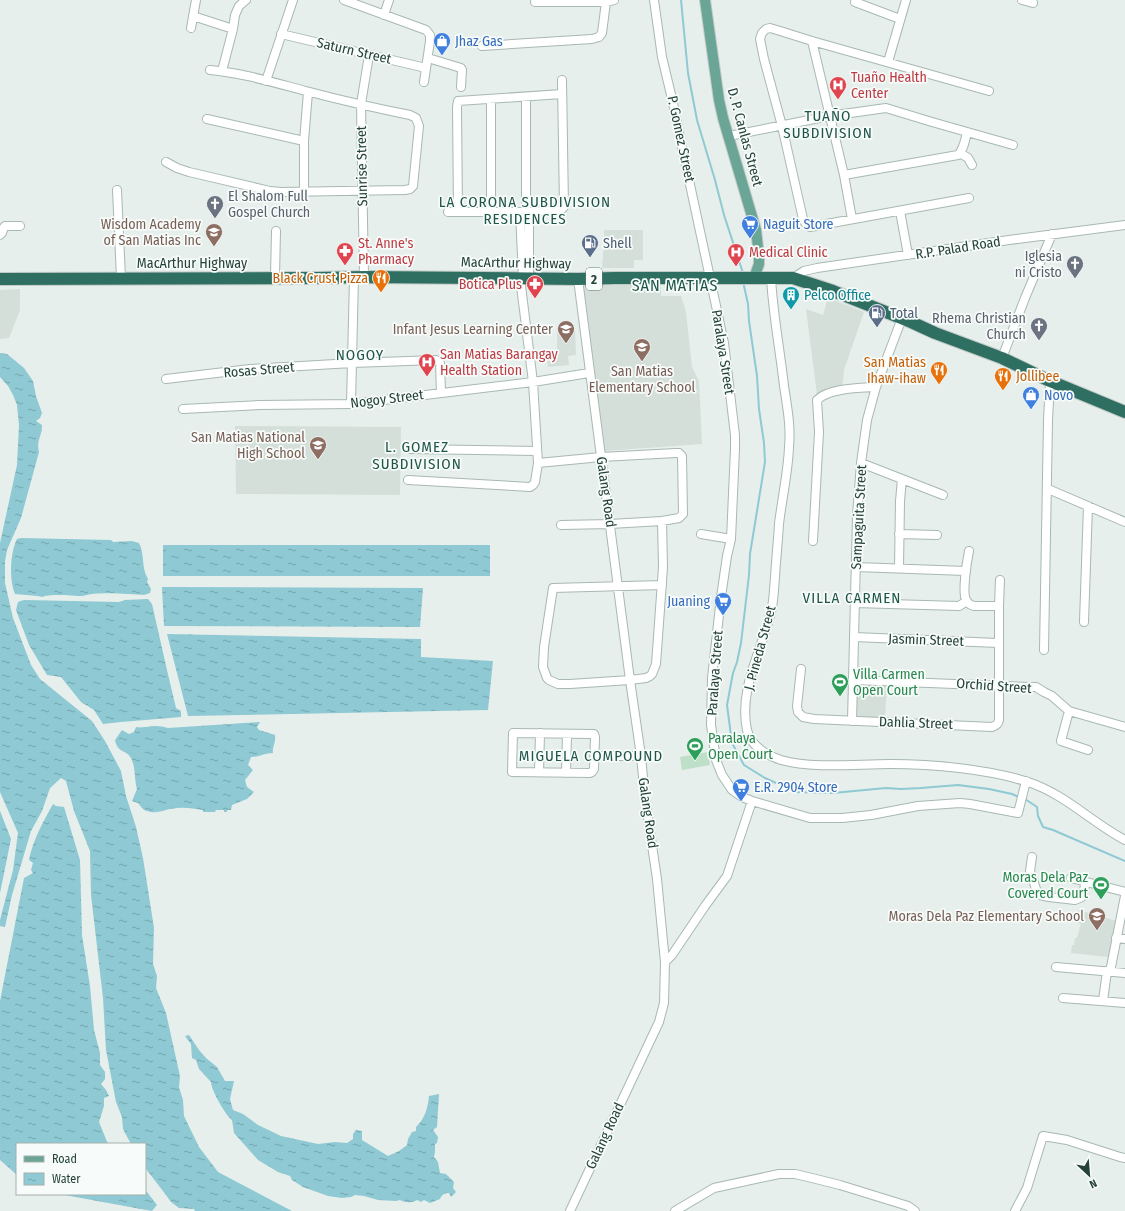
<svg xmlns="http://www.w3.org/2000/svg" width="1125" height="1211" font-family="'Fira Sans Condensed',sans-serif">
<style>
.built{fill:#d4dfda}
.park{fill:#bfe0c8}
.water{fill:url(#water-ripples)}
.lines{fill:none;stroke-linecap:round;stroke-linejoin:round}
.stream{stroke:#8ec9d4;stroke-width:2}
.minor-casing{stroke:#a8b8b2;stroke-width:10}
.major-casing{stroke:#c2cac8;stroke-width:12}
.highway-casing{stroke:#c2cac8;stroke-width:14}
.minor{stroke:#fff;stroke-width:8}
.major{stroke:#6aa596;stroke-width:10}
.highway{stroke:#2f6f62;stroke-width:12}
.labels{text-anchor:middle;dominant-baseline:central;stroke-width:3.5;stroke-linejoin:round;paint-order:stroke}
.shield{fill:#f7fbf9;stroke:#637a73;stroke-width:1}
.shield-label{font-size:13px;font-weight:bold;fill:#24423a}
.shop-label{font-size:14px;fill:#366cbe;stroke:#f7fbf9;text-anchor:start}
.street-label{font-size:14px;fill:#24423a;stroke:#f7fbf9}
.health-label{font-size:14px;fill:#be3a42;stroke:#f7fbf9;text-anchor:start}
.worship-label{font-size:14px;fill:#5b616d;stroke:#f7fbf9;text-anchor:end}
.education-label{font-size:14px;fill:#785e54;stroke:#f7fbf9;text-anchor:end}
.service-label{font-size:14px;fill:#4e5e75;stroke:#f7fbf9;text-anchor:start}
.food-label{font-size:14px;fill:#c56008;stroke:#f7fbf9;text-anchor:end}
.culture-label{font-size:14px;fill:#0d838f;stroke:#f7fbf9;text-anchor:start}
.leisure-label{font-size:14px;fill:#27864d;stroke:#f7fbf9;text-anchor:start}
.neighbourhood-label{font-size:15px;letter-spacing:1px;fill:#1f5548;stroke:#f7fbf9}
.quarter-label{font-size:16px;letter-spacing:1px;fill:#1f5548;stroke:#f7fbf9}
</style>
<defs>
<pattern id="water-ripples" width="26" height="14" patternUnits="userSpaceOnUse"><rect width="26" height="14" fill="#8ec9d4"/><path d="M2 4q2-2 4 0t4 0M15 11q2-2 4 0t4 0" fill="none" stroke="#74a5ad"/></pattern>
</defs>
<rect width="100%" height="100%" fill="#e6efeb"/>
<path class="built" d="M604,230H643V260H634V268H602L604,243Z
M661,284V296H681L686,312L692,367L699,381L702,444L605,451L584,289L585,285Z
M20,289V310L9,338L0,339V290Z
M828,298L864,312L844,370L842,391L817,395L806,309L823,315Z
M575,332L576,355L568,356L569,365L548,367L546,351L557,350V333Z
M235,426L401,427L400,495L236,494Z
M857,682L887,683L885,718H856Z
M1078,910L1117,921L1108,957L1071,953L1072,945H1074L1075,938H1077L1081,924L1074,922Z"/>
<path class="park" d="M708,752L710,765L682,770L680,757Z"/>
<path class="water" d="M0,353L7,354L24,368L33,381L36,396L42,413L40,418L36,421L42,425C42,437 36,440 39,452L21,518L7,550L5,561V583L13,618L31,665L40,679L92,721L105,741L121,771L126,796L136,827L143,858L154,928L153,964L157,976L156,988L166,1013L180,1076L179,1087L183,1100L184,1116L199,1147L218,1172L292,1211H195L194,1209L179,1208L171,1202L166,1195L146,1169L145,1144H131L123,1129L122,1117L116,1102L106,1050L103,998L91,895L90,851L74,811L66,781L61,778L50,788L42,811L31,831L12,895L5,927L0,926V920L13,870L18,833L0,792V543L17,465L19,425L17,405L13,395L8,386L0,377Z
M21,538L111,540L113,542L132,541L139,543C145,554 141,568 148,579L147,582L151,589L150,593L144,595C130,594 96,591 83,596C73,596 51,593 42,597L38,596L15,594C9,580 10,553 17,539Z
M163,545H490V576H163Z
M162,587L423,588L420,627L164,626Z
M148,599L152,604L167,670L176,708L181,711V717L121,722L103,724L94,710L81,702L61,677L47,675L29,645L16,610L18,602L24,600L119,602L125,600Z
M167,634L421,639V657L493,661L488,710L188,716Z
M260,722L257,727L259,730L275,735C276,744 272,746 273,753C265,753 259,757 251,757L248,765L253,770L245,780L247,787L254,792L247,799L232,805L231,810H227V812H224V810H216L215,812H203V810C194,809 186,807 178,808C167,808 158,815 147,811C142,810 141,806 138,803C136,802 134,802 132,801L137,789C134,779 136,768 131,758C126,749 118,754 115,740L122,730L129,734L134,732L136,727C141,728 142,727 147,727C154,725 162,726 168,728Z
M53,804L56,806L64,807L80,860L82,935L90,986L94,1030L100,1053V1065L105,1072V1079L101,1084L106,1090L109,1096L104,1098V1106L99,1122L108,1144H17V1175L0,1160V1001L24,878L33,873L31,870L33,863L29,860C33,840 43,822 53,804Z
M0,811L11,839L0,893Z
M189,1035L199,1050L206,1058L217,1067L225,1081H234L230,1099L233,1110L243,1114L258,1125L281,1136L318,1144L335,1142L347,1143L353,1139V1134L356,1130L362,1131V1140L388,1156L399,1151L407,1145L408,1139L412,1132L416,1131V1127C425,1119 428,1107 429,1096L439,1094L437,1127L433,1130L438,1137L437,1143L435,1144V1152L434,1157L438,1162L440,1173L446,1174L454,1182L453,1188L456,1192L451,1197L449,1193C445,1193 442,1194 440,1199L430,1203L424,1200L421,1202L417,1200C413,1203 405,1203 400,1200L396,1201L378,1200L364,1196L355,1195L351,1197L342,1198L328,1196L303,1187L292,1180L290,1176L278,1172L258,1160L234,1133L232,1120C226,1116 211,1090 211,1082L199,1069L196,1060L192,1058L191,1044L185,1036Z
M145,1191L147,1192L157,1205L152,1211L59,1194H145Z"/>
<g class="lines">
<path class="stream" d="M681,0L688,73L697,120L715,180L724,215L743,273
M744,286L748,304L749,321L757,376L759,409L764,443L765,462L750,554L749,575L741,643L737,662L733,673L727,705L732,743L744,765L765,778L796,792L833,793L886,788L901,789L921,788L958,785L989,789L1012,794L1019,797
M1025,799L1037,807L1038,816L1043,827L1053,830L1125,861"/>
<defs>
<path id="minor" d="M344,0L426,30L430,35V41L424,82
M654,0L662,57L673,103L683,152L724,343L735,435V449L731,539L727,556L721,597L712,678L711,725L716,760L722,775L732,790L742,797L752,801L810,818H842L871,815L918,806L960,803L970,804L1018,813L1026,781
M1022,0L1033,3
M535,2H606
M855,2L900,19
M384,15L389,0
M193,16L233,29
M191,28L196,0
M281,34L426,68
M812,41L844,175L852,219
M482,46L592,39L599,37L602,33L606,2L614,0
M428,58L461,68L462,70L461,87
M888,62L906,0
M222,71L233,29L235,15L239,6L246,0
M266,81L293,0
M491,99V211
M207,119L304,141
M729,136L829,116L886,108L932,122L1013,145
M960,153L968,158L972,165
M166,162L177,168L189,172L270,191L281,192L405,190L410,189L413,186L419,126L416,118L410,115C375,108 340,100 306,91C275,83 243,73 210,70
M844,175L958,155C964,149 965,140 967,132
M117,190L121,278
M304,191V141L308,92
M969,198L810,227L806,224L803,219L782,126L764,59L760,39L762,33L766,29L770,28L777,30L812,41L989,91
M900,211L908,255
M448,212H529L561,210L564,207L562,80
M458,212L457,107L458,101L562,94
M520,212L523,278
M526,212V97
M529,212V279
M0,235L2,233L4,227L5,226H20
M275,277L276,231
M364,277L361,104L369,55
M771,278C773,314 780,350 784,386C787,406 791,426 789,447C788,473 782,498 779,524C778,542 776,559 775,577C774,587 774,597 772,607C764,647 738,687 747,730C751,746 766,755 781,760C814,769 856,764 890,764C932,764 988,769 1028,782C1065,794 1091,822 1125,840
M793,278L804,271L817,268L1009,240L1125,225
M1002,358L1025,298L1052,234
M166,379L250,369L352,363L436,360L440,363L441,393
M351,404L354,277
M183,409L260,405L351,404L533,382L589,373
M410,449L537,451
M538,463L601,457L676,453H679L682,456L683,514L679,518L662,521L610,524L561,525
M861,463L943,495
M408,480L530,487L533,485L535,482L538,463L533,382L520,278
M1048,489L1125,522
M701,534L731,539
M899,534L937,535
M813,541L819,432L817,400C829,388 860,388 876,387
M969,551C967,561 962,592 966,600C968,604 970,605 974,606H999
M856,567L966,571
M899,568L900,501L902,479
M662,585L553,588L544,647L543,667L547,678L549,680L558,684H570L630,680L646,678L650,676L652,674L656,664L658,637L663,567L662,521
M855,603L959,606L967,601
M1084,622L1088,506
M854,637L998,643
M1044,650L1048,420L1050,381
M801,669L797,706L798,712L803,717L814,719L992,727C997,725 998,724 999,720V606L1000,580
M853,680L1031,687H1036L1044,692L1052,696L1069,711L1125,727
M1069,711L1061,741L1088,750
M852,721L857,516L861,463L867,420L876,387L902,318
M513,733L594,734L595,737L594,769L592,772L590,773L512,772Z
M595,756H641
M539,772L540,733
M566,773L567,734
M1032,857L1030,871L1036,889L1040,895L1049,897L1075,900L1082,897L1086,882
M1071,878L1125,892
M1116,938L1125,939
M665,962L672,955L705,906L727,876L752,801
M1056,967L1125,973
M1110,972L1125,896
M1063,998L1125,1003
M1103,1001L1107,971
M570,1211L659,1022L664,1003L665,962L657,879L645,798L641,756L630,680L578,279
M675,1211L714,1188L779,1174H795L812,1178L840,1185L908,1206L915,1211
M1015,1211L1027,1188L1043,1136L1067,1140L1120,1157L1125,1158"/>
<path id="major" d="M705,0L719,100L723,118L756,230L759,256V264L754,278"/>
<path id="highway" d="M0,279L317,278L364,277L578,279L615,278H793L833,291L911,322L935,333L1002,358L1050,381L1125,412"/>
</defs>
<use href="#minor" class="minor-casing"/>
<use href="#major" class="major-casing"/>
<use href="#highway" class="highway-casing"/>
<use href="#minor" class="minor"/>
<use href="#major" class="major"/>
<use href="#highway" class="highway"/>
</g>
<defs>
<symbol id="shop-pin" viewBox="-11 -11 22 30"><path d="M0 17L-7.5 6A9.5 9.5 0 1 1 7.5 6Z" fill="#3f7fe0" stroke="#f7fbf9"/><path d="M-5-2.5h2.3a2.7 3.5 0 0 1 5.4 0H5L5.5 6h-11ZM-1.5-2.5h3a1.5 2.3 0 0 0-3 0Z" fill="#fff"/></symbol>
<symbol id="hospital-pin" viewBox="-11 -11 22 30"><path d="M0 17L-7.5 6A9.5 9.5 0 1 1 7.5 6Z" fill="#e0444e" stroke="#f7fbf9"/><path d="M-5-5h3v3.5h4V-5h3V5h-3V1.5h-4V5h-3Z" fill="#fff"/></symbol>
<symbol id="church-pin" viewBox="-11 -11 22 30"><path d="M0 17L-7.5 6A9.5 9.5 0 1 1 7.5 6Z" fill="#6b7280" stroke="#f7fbf9"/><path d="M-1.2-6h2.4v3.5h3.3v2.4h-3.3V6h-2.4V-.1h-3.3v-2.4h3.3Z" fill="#fff"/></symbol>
<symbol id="supermarket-pin" viewBox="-11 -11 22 30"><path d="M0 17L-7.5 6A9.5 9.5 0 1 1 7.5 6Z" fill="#3f7fe0" stroke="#f7fbf9"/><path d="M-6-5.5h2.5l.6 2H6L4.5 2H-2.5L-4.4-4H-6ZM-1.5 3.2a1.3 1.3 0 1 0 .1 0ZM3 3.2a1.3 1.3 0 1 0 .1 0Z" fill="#fff"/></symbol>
<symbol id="school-pin" viewBox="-11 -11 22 30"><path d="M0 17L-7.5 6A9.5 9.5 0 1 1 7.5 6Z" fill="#8d6e63" stroke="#f7fbf9"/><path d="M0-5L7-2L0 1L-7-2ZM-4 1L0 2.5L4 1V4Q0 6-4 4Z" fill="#fff"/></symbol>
<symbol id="fuel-pin" viewBox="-11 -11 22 30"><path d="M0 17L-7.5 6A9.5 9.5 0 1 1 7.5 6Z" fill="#5c6f8a" stroke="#f7fbf9"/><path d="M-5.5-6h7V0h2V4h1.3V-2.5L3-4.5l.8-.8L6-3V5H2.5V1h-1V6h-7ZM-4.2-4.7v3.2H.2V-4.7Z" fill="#fff"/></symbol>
<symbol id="pharmacy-pin" viewBox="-11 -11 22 30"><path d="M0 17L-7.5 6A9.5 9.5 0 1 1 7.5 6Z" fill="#e0444e" stroke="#f7fbf9"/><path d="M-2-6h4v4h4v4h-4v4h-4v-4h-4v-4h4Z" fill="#fff"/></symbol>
<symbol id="restaurant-pin" viewBox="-11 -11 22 30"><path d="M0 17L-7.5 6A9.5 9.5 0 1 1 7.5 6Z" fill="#e8710a" stroke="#f7fbf9"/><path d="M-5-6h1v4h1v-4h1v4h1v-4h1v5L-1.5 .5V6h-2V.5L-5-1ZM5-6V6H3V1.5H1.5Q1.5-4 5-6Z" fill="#fff"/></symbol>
<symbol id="building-pin" viewBox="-11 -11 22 30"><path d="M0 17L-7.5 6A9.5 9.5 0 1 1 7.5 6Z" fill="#0f9aa8" stroke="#f7fbf9"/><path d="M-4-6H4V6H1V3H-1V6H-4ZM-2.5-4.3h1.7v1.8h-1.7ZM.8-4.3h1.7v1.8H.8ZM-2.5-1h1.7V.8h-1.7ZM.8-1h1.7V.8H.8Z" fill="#fff"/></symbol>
<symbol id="stadium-pin" viewBox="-11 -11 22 30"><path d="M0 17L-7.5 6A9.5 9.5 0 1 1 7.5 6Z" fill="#2e9e5b" stroke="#f7fbf9"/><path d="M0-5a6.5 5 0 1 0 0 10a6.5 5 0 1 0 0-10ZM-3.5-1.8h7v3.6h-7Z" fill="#fff"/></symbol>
</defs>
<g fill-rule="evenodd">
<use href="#shop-pin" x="432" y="31" width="20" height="27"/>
<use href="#hospital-pin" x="828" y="75" width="20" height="27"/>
<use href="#church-pin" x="205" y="194" width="20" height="27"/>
<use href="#supermarket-pin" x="740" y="214" width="20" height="27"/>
<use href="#school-pin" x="204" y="222" width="20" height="27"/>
<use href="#fuel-pin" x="580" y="233" width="20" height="27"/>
<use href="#pharmacy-pin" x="335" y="241" width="20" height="27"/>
<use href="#hospital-pin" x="726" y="242" width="20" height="27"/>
<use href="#church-pin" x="1065" y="254" width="20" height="27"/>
<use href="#restaurant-pin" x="371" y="268" width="20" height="27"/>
<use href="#pharmacy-pin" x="525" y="274" width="20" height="27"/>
<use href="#building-pin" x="781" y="285" width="20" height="27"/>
<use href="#fuel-pin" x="867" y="303" width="20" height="27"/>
<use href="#church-pin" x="1029" y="316" width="20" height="27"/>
<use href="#school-pin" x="556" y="319" width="20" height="27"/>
<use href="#school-pin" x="632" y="337" width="20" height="27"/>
<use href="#hospital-pin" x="417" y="352" width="20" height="27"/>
<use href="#restaurant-pin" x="929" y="360" width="20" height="27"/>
<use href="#restaurant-pin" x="993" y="366" width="20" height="27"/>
<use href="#shop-pin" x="1021" y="385" width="20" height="27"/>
<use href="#school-pin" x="308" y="435" width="20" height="27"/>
<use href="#supermarket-pin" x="713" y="591" width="20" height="27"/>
<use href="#stadium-pin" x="830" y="672" width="20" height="27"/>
<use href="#stadium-pin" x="685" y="736" width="20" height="27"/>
<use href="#supermarket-pin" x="731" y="777" width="20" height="27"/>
<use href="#stadium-pin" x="1091" y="875" width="20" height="27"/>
<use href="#school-pin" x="1087" y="906" width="20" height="27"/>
</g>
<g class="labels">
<rect class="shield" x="586" y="268" width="16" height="22" rx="3"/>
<g class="shield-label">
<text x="594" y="279">2</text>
</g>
<g class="shop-label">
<text x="455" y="41">Jhaz Gas</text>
<text x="763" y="224">Naguit Store</text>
<text x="1044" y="395">Novo</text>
<text x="710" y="601" text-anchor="end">Juaning</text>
<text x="754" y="787">E.R. 2904 Store</text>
</g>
<g class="street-label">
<text transform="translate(354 51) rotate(13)">Saturn Street</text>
<text transform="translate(745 137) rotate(75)">D. P. Canlas Street</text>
<text transform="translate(681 139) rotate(78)">P. Gomez Street</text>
<text transform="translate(362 166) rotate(-91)">Sunrise Street</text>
<text transform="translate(958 248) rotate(-9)">R.P. Palad Road</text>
<text x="192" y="263">MacArthur Highway</text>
<text transform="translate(516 263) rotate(1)">MacArthur Highway</text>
<text transform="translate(723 352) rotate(81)">Paralaya Street</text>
<text transform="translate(259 370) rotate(-5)">Rosas Street</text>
<text transform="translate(387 399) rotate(-7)">Nogoy Street</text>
<text transform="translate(606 492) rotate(82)">Galang Road</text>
<text transform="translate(859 517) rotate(-87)">Sampaguita Street</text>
<text transform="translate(926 640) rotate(2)">Jasmin Street</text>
<text transform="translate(760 648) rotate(-75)">J. Pineda Street</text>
<text transform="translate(715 673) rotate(-86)">Paralaya Street</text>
<text transform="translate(994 686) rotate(4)">Orchid Street</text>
<text transform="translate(916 723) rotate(2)">Dahlia Street</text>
<text transform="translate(648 813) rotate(82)">Galang Road</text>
<text transform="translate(605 1136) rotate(-65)">Galang Road</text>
</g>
<g class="health-label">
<text x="851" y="77">Tuaño Health<tspan x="851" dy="16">Center</tspan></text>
<text x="358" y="243">St. Anne's<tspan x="358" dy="16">Pharmacy</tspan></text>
<text x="749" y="252">Medical Clinic</text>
<text x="522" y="284" text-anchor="end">Botica Plus</text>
<text x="440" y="354">San Matias Barangay<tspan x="440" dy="16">Health Station</tspan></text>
</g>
<g class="worship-label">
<text x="228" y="196" text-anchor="start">El Shalom Full<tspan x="228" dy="16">Gospel Church</tspan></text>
<text x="1062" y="256">Iglesia<tspan x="1062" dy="16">ni Cristo</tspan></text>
<text x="1026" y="318">Rhema Christian<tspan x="1026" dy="16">Church</tspan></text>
</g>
<g class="education-label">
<text x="201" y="224">Wisdom Academy<tspan x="201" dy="16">of San Matias Inc</tspan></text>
<text x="553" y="329">Infant Jesus Learning Center</text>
<text x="642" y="371" text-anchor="middle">San Matias<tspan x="642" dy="16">Elementary School</tspan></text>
<text x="305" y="437">San Matias National<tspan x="305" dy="16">High School</tspan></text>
<text x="1084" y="916">Moras Dela Paz Elementary School</text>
</g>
<g class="service-label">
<text x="603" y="243">Shell</text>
<text x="890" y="313">Total</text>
</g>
<g class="food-label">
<text x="368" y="278">Black Crust Pizza</text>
<text x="926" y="362">San Matias<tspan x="926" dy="16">Ihaw-ihaw</tspan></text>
<text x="1016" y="376" text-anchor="start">Jollibee</text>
</g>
<g class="culture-label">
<text x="804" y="295">Pelco Office</text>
</g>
<g class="leisure-label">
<text x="853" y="674">Villa Carmen<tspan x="853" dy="16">Open Court</tspan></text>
<text x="708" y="738">Paralaya<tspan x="708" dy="16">Open Court</tspan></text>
<text x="1088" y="877" text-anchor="end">Moras Dela Paz<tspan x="1088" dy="16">Covered Court</tspan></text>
</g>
<g class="neighbourhood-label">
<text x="828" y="116">TUAÑO<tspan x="828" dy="17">SUBDIVISION</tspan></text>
<text x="525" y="202">LA CORONA SUBDIVISION<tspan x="525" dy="17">RESIDENCES</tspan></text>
<text x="360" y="355">NOGOY</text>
<text x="417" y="447">L. GOMEZ<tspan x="417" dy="17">SUBDIVISION</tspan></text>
<text x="852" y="598">VILLA CARMEN</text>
<text x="591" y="756">MIGUELA COMPOUND</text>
</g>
<g class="quarter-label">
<text x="675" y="285">SAN MATIAS</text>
</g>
</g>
<rect x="16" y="1143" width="130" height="52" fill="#f7fbf9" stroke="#a3b1ad"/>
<rect x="24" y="1156" width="20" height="6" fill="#6aa596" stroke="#a3b1ad"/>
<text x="52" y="1163" font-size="12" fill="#24423a">Road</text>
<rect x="24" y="1173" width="20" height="12" fill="url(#water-ripples)" stroke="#a3b1ad"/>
<text x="52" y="1183" font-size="12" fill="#24423a">Water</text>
<g transform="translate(1089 1175) rotate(154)" stroke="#f7fbf9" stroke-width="3" paint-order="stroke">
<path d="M0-3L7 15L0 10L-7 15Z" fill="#24423a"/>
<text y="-6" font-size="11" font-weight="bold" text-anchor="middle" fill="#24423a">N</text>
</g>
</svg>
